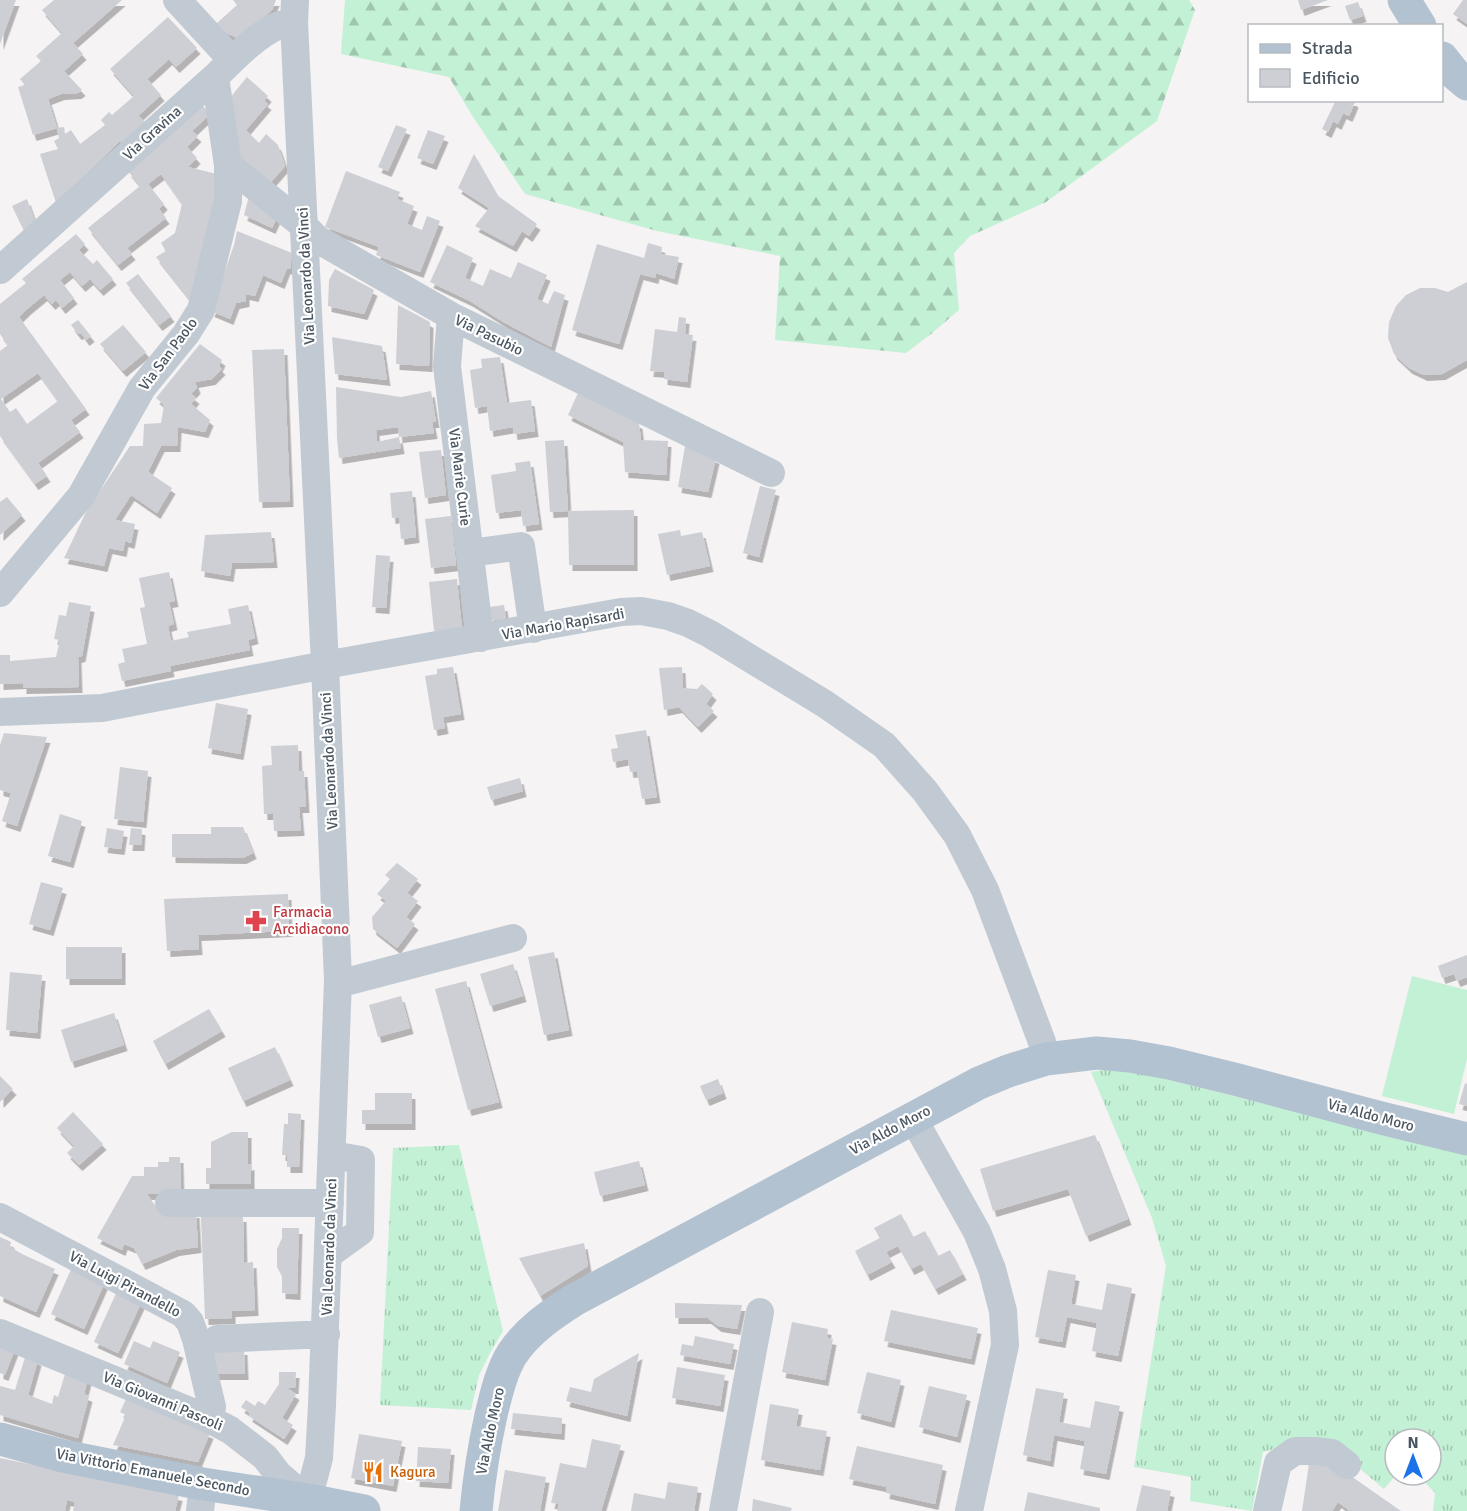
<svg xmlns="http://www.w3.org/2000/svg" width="1467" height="1511" font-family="Signika,sans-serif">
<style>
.grass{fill:url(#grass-tufts)}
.forest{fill:url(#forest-firs)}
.pitch{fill:#c3f1d5}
.building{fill:#cdcfd5;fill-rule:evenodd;filter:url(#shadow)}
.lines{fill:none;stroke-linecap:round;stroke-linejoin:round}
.minor{stroke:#c1cad2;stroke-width:28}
.major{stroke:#b3c2d1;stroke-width:33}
.labels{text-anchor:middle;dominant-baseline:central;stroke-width:4.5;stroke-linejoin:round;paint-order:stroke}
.street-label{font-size:15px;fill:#4a5661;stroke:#fff}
.health-label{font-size:15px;fill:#be3a42;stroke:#fff;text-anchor:start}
.food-label{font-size:15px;fill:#c56008;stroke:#fff;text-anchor:start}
</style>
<defs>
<pattern id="grass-tufts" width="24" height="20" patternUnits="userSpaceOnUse" patternTransform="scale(1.5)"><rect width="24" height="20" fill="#c3f1d5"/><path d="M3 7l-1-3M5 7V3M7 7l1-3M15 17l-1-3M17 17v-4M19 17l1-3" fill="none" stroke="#a0c6b0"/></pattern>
<pattern id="forest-firs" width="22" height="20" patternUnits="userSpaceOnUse" patternTransform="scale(1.5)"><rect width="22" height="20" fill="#c3f1d5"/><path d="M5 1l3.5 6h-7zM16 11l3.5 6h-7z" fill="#a0c6b0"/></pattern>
<filter id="shadow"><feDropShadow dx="3.5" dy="6" stdDeviation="0" flood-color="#0004"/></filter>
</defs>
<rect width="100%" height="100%" fill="#f5f3f3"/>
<path class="grass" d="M1103,1070L1130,1071L1158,1077L1467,1155V1511H1433L1435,1493L1418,1475H1431V1439H1395L1396,1475L1384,1489L1334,1447L1307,1441L1263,1452L1252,1511L1190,1501L1191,1477L1134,1467L1166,1266L1152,1218L1091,1072Z
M459,1145L503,1331L490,1353L479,1375L471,1410L380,1405L393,1148Z"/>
<path class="forest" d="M345,0H1189L1195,10L1157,121L1046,202L970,236L954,253L959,310L931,334L906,353L775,340L780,256L657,231L525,194L473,117L449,77L341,54Z"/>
<path class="pitch" d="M1412,976L1467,990V1059L1454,1114L1382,1096Z"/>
<path class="building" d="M0,0H16L0,44Z
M54,0H122L73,43L83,54L64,71L82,90L78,93L61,94L48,99L57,128L64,127L65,134L71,130L80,144L105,125L101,120L109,112L112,115L134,96L110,69L168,17L197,48L176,67L169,59L147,79L161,95L138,116L147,123L124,144L120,141L90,170L57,206L40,154L58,149L54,141L59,138L57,128L33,135L18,87L25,85L20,79L41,61L36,56L62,33L42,10Z
M233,0H276L272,10L240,39L226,33L216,24L237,5Z
M1298,0H1328L1301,10Z
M1463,0H1467V24L1453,14Z
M1358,2L1363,16L1350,20L1345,6Z
M247,77L268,96L264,101L268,104L246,130L259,143L266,134L278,145L285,166L271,182L235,154L229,99Z
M1336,100H1353L1355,102L1349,116L1343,113L1338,124L1333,121L1328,132L1322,129Z
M202,105L210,114L192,131L198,136L187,147L197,158L188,167L217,174L218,192L191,301L156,257L166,251L161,243L175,233L182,204L161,174L148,184L164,204L159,209L166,218L127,248L132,254L118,265L88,228L140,186L128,171Z
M396,125L407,129L388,171L378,167Z
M428,130L445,136L433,164L417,158Z
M474,154L498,196L537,224L529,236L522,231L513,246L475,226L489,208L458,188Z
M346,171L400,192L397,199L414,206L407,224L422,230L427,216L440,221L420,272L376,255L379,247L325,227Z
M249,196L277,217L272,228L244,215Z
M27,199L35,222L25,233L12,206Z
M237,231L292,253L290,269L287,268L281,283L263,275L255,296L246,294V301L236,303L230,319L211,311L234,245Z
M76,234L85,244L79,250L93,264L97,260L113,279L100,290L90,279L82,286L70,272L60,280L74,298L62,308L56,300L52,304L44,295L27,309L19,317L86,409L71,420L80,432L38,463L47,476L35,484L0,436V351L8,345L0,334V304L26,283L22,279ZM38,373L58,401L27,424L16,408L10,412L1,399Z
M648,243L662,247L661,254L679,257L674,279L656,273L655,278L640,274L619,344L572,330L597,244L644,258Z
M447,245L473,258L465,278L483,286L490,269L511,278L518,262L547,275L537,299L548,304L554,291L565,295L551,347L505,323L470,301L430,282Z
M335,269L374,290L364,314L328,306L329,280Z
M138,274L171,316L159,325L126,283Z
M1467,282V360L1442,374L1424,375L1409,368L1394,354L1388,338L1389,322L1396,306L1406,295L1420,288H1435L1448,292Z
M398,305L430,322L429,366L396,364Z
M679,317L686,318L685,334L693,335L687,382L664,379V372L650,371L655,329L677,332Z
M78,320L91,336L86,340L81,333L78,334L71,325Z
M123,325L146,352L123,371L100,344Z
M332,337L382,346L387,380L335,374Z
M200,344L222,360L219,366L222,369L212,379L195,382L197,388L191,394L196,398L191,404L210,420L205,432L178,427L177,446H161L148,472L172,488L157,513L131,495L115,520L135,524L131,543L125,541L123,551L109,548L104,566L64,558L86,512L130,446H143L144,424L161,423L164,405L156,398Z
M284,349L290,501L259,502L252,350Z
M500,357L507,403L531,400L535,431L514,434L513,427L490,431L487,406L475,408L470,370L482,368L481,359Z
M336,387L401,397L431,391L436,422H432L434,433L399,437L398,427L376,430L377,442L399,437L401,448L339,458L337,438Z
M578,393L639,423L641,440L668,441L666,475L625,472L623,442L568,415Z
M564,440L568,511L634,510V565H569L568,511L550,512L545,441Z
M685,446L716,458L708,492L678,487Z
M441,450L446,495L425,498L419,452Z
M530,461L539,524L523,526L521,510L496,513L491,475L516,471L515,463Z
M760,486L776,490L759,557L743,553Z
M412,491L416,537L401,539L399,517L392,518L390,493Z
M7,497L22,515L0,535V502Z
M451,516L456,565L431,568L425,519Z
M680,530L681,536L702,532L710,566L667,575L658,534Z
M271,532L274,562L232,563L230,576L201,571L205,535Z
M376,555L390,556L386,608L372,607Z
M169,572L175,601L169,602L174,624L168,626L171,641L189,637L187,632L231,624L228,609L248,605L255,638L248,640L250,650L170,666L171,671L122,681L118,664L125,662L122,649L147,644L140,608L145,607L139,578Z
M457,579L462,629L434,631L429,582Z
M69,602L91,606L82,656L78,657L79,687L23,688V683L0,684V655H10V661L56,657L60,640L54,639L59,615L66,616Z
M504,605L506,619L491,620L489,607Z
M453,667L461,714L443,717L445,728L434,730L425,676L437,674V669Z
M682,667L683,688L697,689L702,684L713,694L706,704L714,711L698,727L679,707L664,710L659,668Z
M216,703L248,709L240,754L208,748Z
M646,730L657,797L642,799L637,771L630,772L628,759L613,762L611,749L618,748L615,735Z
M4,733L47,737L17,826L2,821L11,793L0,790V745Z
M298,745L299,771H304L306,807H299L301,830L274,831L273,814H264L262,766L272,765L271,746Z
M120,767L148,771L143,822L114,819Z
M520,778L523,791L491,800L487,787Z
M60,814L82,821L70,862L48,856Z
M211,827H243L253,853L243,858L172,857V834H211Z
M107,828L124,831L121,849L104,847Z
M131,828L142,829L141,845H129Z
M397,863L418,879L407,893L418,901L406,917L415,924L397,948L373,929L372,917L386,901L377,894L390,879L385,875Z
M41,882L63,888L50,930L29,924Z
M288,894L289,931L198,935L199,949L167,951L164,899Z
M66,947H122V979H66Z
M554,952L569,1030L544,1035L528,957Z
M1467,955V977L1457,981L1454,974L1442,978L1438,966Z
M513,964L523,996L490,1006L480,974Z
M10,972L42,975L37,1033L6,1030Z
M466,981L499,1102L468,1110L435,989Z
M401,996L410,1028L378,1037L369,1005Z
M209,1009L222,1031L165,1064L153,1041Z
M114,1013L124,1045L71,1062L61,1030Z
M275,1047L290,1080L243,1101L228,1068Z
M0,1076L13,1089L0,1102Z
M718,1079L723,1093L706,1100L700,1086Z
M1465,1083L1467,1084V1106L1459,1104Z
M375,1093H412V1124H362V1110H375Z
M73,1112L103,1144L79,1165L67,1153L74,1146L57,1128Z
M288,1113L301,1114L299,1167H287V1155H282L284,1124H288Z
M232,1132H248V1165L251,1164V1184H206V1168H211V1142Z
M1095,1135L1128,1219L1086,1236L1068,1189L993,1211L980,1169Z
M169,1157H180L181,1193L147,1194L159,1211L196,1212L198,1247L176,1250L142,1264L134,1248L124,1244L122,1250L97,1238L132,1176H144V1167H158V1162H169Z
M639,1161L645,1185L600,1196L594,1172Z
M901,1214L913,1237L925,1231L938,1256L950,1250L963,1274L935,1289L921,1264L911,1269L898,1246L886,1252L892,1262L867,1275L855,1251L880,1238L874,1228Z
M243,1216L244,1263L253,1262L255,1310L232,1311V1318L205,1319L201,1217Z
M282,1228H299L297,1294L282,1293V1276L277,1267V1249L282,1238Z
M0,1237L11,1242L10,1247L24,1255L55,1269L36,1312L0,1296Z
M584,1243L588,1266L540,1296L519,1258Z
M73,1265L105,1282L84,1329L51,1314Z
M1048,1270L1076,1275L1071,1304L1102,1310L1107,1283L1132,1288L1118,1356L1092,1351L1097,1323L1067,1317L1062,1342L1035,1337Z
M118,1289L142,1301L118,1353L94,1342Z
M675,1303L742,1305L737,1329L718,1326L708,1318H675Z
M891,1310L978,1328L971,1359L884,1341Z
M792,1322L828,1329L827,1338L833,1339L825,1380L782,1372Z
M695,1336L734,1344L730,1364L680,1355L682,1344L693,1346Z
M134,1341L150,1348L153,1341L180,1352L167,1383L124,1364Z
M0,1344L15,1349L5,1375L0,1373Z
M210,1349H244L245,1374H215Z
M639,1353L627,1416L566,1401L570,1387L591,1392L594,1379Z
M26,1354L38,1360L28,1395L52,1404L54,1395L58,1397L66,1371L88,1379L84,1394L89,1396L78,1438L0,1415V1386L15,1390Z
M677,1367L725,1375L720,1406L672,1398Z
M279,1372H296L295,1388H287L296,1394L282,1418L293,1425L284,1439L249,1416L250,1413L241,1407L246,1400L255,1406L258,1401L265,1405L279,1384Z
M867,1372L901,1380L891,1422L857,1413Z
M929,1386L967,1395L957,1437L919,1427Z
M1036,1388L1064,1393L1059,1422L1090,1428L1095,1401L1120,1406L1106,1474L1080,1469L1085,1441L1054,1435L1050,1461L1023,1455Z
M127,1397L210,1433L198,1462L113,1445L126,1415L120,1412Z
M770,1404L799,1409L796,1426L827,1431L820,1470L761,1460Z
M513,1413L562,1418L561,1434L511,1429Z
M359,1434L402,1441L393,1486L351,1478Z
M592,1439L621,1445L601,1511H557L559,1504L551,1503L560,1463L586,1468Z
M857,1446L943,1465L935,1504L886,1493L887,1487L849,1479Z
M418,1447L451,1449L448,1483L416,1481Z
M1310,1457L1331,1462L1401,1511H1350L1338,1502L1332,1511H1302Z
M0,1458L179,1495L175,1511H73L75,1502L67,1500L65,1511H0Z
M505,1470L546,1477L540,1511H498Z
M668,1482L698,1487L694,1511H631L634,1493L665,1499Z
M1142,1485L1171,1491L1167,1511H1136Z
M1028,1492L1100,1508V1511H1024Z
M753,1499L792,1508L791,1511H752Z"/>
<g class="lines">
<path class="minor" d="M177,0L232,60
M228,165L303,225L317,239L451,316L771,473
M0,270L215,77C232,60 258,33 280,25C284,24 290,23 294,22
M451,316L447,366L480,638
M470,553L521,546L533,629
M0,593L81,496L142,388L186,334L201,310L228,201V165L215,77
M0,712L102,708L325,665L621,612L641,611L668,616L688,623L710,634L825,704L884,745L925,791L957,835L985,890L1042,1042L1046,1059
M338,984L513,938
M913,1118L977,1232L992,1269L1003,1311L1005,1345L969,1511
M169,1203H330
M0,1217L183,1314L190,1322L196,1339L212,1407L209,1419
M328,1255L360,1232L361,1160L332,1155
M0,1333L209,1419L230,1430L265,1457L278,1474L308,1500L319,1458L322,1405L338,980L325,665L294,22L295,0
M217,1339L326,1334
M200,1511L203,1484
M723,1511L760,1312
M1267,1511L1278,1463L1295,1451H1315L1332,1453L1347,1465"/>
<path class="major" d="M1404,0L1420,26
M1442,58L1454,73L1467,84
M0,1439L63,1456L203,1484L308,1500L364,1511
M476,1511C479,1479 484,1447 491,1415C496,1395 501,1372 512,1354C527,1331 552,1314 574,1300L979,1083L1008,1071L1046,1059L1097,1053L1130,1056L1169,1063L1238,1080L1381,1118L1467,1139"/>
</g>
<defs>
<symbol id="pharmacy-bare" viewBox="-9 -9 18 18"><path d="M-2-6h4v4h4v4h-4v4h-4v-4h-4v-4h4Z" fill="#e0444e" stroke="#fff" stroke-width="2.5" paint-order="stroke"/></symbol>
<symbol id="restaurant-bare" viewBox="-9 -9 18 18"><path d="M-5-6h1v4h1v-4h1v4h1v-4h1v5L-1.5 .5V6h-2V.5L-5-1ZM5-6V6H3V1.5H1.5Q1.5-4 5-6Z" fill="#e8710a" stroke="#fff" stroke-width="2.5" paint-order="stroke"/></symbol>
</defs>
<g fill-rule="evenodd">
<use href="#pharmacy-bare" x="241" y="906" width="30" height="30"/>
<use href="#restaurant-bare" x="358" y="1457" width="30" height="30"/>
</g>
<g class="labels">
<g class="street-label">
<text transform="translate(152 133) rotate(-42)">Via Gravina</text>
<text transform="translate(306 276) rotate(-93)">Via Leonardo da Vinci</text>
<text transform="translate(489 335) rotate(26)">Via Pasubio</text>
<text transform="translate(168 354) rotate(-53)">Via San Paolo</text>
<text transform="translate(460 477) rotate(83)">Via Marie Curie</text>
<text transform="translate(563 624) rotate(-10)">Via Mario Rapisardi</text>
<text transform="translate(329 761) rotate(-93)">Via Leonardo da Vinci</text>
<text transform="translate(1371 1115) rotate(15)">Via Aldo Moro</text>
<text transform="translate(890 1130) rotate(-28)">Via Aldo Moro</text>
<text transform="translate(329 1247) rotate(-88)">Via Leonardo da Vinci</text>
<text transform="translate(125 1284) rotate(28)">Via Luigi Pirandello</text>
<text transform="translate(163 1401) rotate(23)">Via Giovanni Pascoli</text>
<text transform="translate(490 1431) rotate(-78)">Via Aldo Moro</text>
<text transform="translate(153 1472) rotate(11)">Via Vittorio Emanuele Secondo</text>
</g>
<g class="health-label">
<text x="273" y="912">Farmacia<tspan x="273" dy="17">Arcidiacono</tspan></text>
</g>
<g class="food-label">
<text x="390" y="1472">Kagura</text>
</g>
</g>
<rect x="1248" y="24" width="195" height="78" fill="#ffffff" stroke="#b7bbc0" stroke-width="1.5"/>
<rect x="1260" y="44" width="30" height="9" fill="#b3c2d1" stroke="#b7bbc0" stroke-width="1.5"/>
<text x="1302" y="54" font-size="18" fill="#4a5661">Strada</text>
<rect x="1260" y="69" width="30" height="18" fill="#cdcfd5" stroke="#b7bbc0" stroke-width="1.5"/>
<text x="1302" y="84" font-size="18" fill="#4a5661">Edificio</text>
<g transform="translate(1413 1457)"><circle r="28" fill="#ffffff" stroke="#b7bbc0" stroke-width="1.5"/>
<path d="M0-4.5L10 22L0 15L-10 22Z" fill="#1a73e8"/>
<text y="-9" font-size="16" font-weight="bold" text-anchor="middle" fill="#4a5661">N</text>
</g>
</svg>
